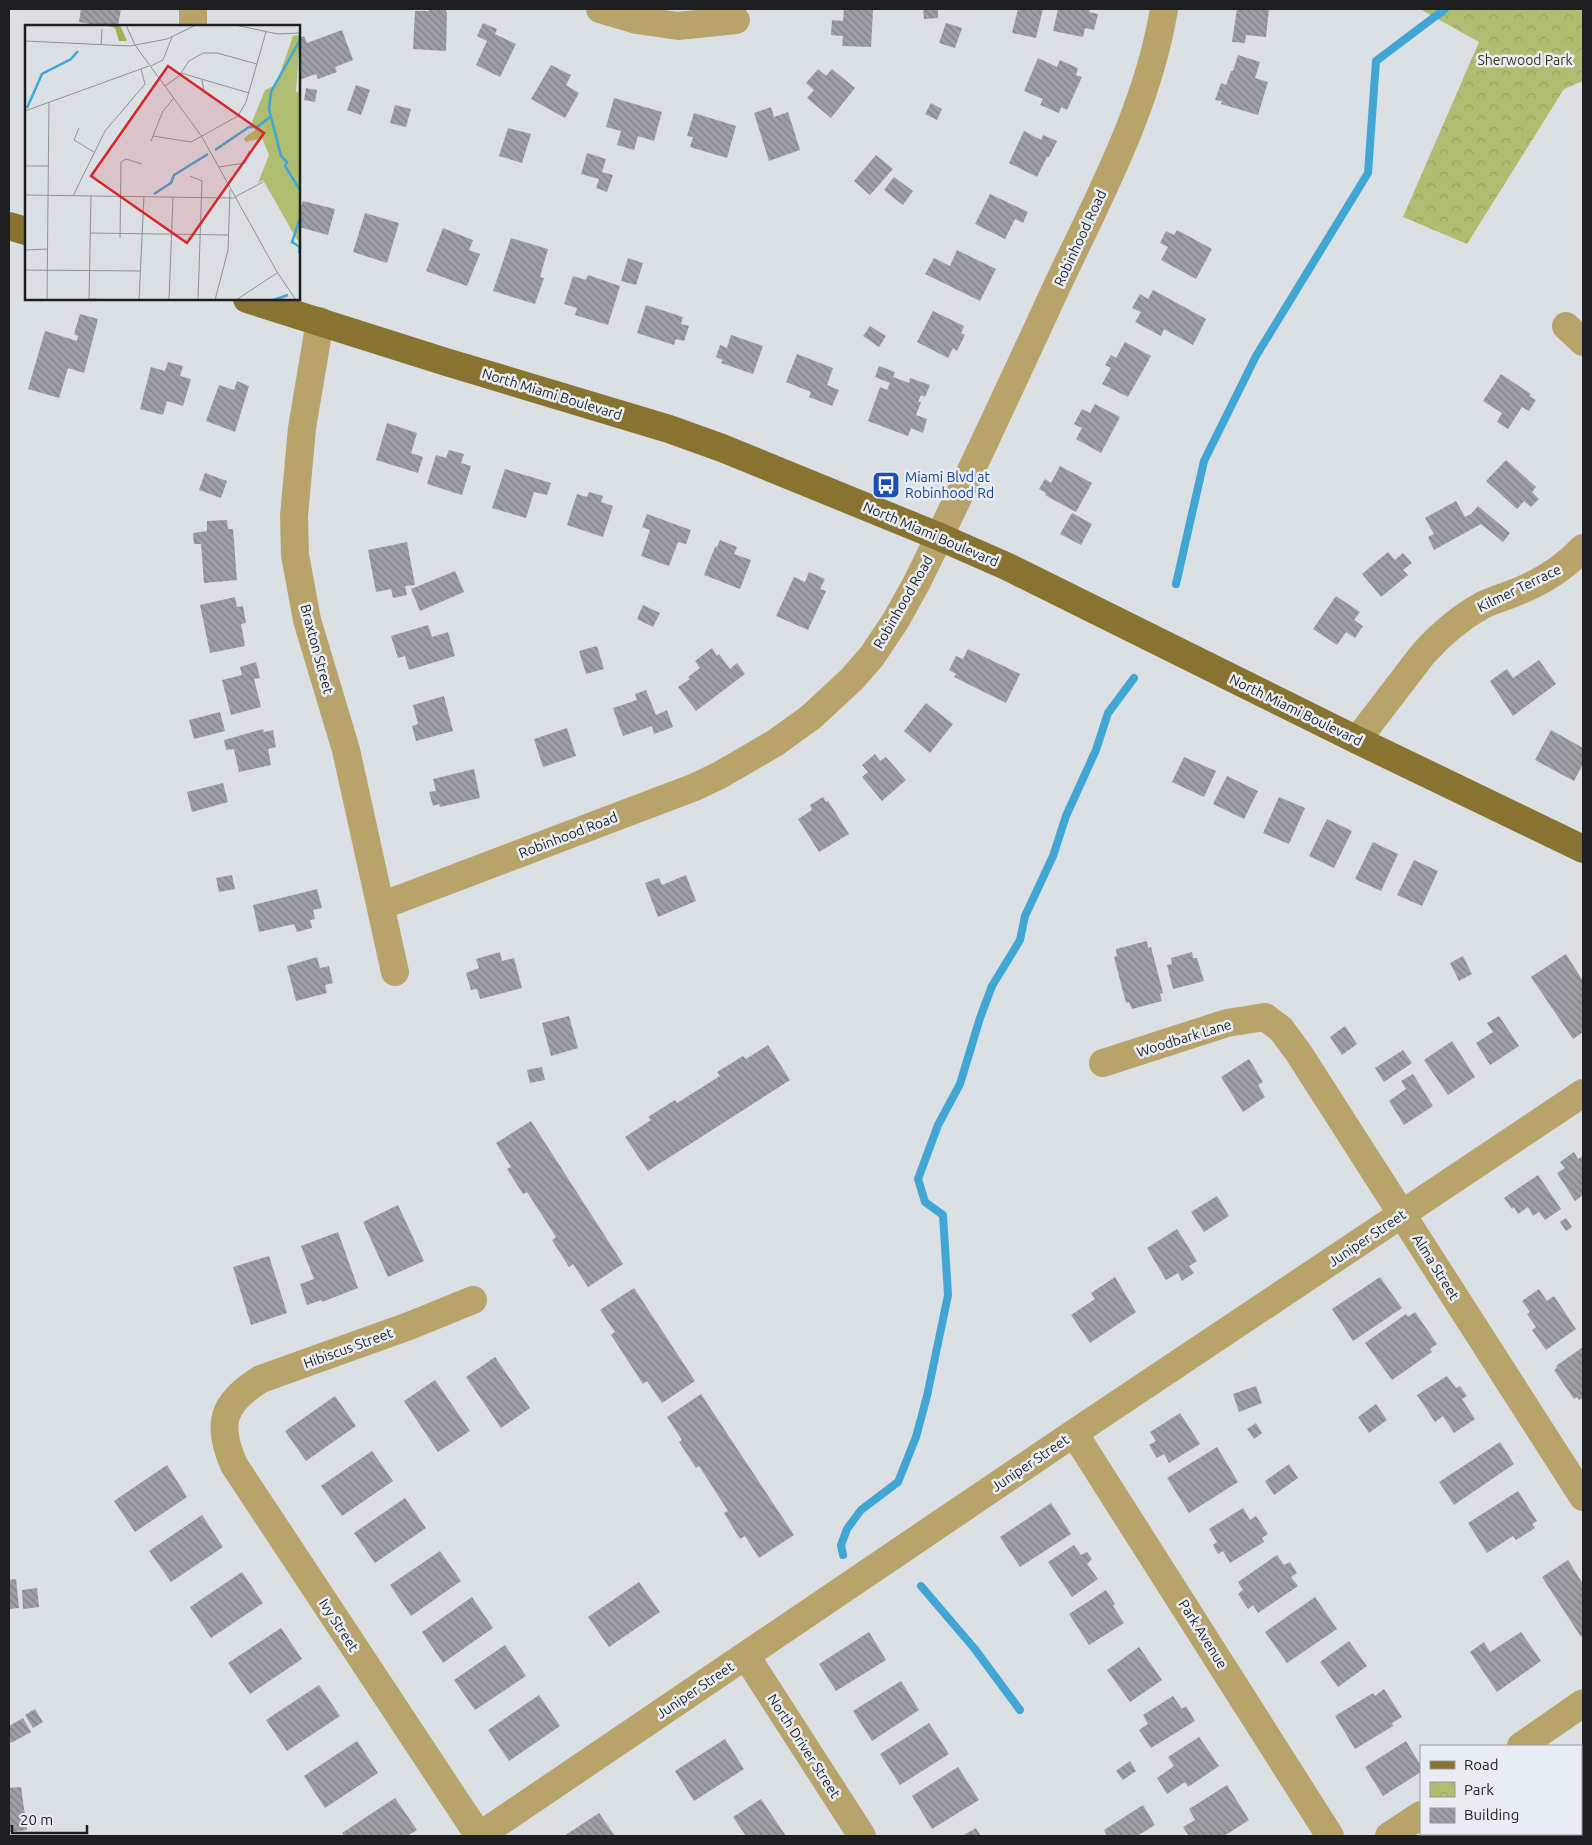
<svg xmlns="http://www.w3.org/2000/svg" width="1592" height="1845" font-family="Ubuntu,sans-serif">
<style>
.park{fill:url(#park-crowns)}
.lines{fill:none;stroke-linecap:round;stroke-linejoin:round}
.stream{stroke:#42a6d5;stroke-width:8}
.building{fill:url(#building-back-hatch)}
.minor{stroke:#b8a46b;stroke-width:28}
.major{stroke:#897331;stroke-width:28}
.labels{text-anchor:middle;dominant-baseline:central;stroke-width:5;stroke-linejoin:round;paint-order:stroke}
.park-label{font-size:14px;fill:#343a15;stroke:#e8edf3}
.street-label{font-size:14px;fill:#1c1e20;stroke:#e8edf3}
.transit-label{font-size:14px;fill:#164399;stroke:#e8edf3;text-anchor:start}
.inset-river{fill:none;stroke:#42a6d5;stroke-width:2.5}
.inset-road{fill:none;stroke:#8f9296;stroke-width:1}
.view{fill:#d62828;fill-opacity:0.15;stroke:#d62828;stroke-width:2.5}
.inset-edge{fill:none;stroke:#1c1e20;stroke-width:2.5}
</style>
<defs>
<pattern id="park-crowns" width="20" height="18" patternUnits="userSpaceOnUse" patternTransform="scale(1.25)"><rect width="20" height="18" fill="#afbd70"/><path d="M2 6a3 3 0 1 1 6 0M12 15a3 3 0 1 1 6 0" fill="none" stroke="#96a261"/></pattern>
<pattern id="building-back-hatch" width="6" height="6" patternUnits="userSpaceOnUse" patternTransform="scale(1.25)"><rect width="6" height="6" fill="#9ba0a5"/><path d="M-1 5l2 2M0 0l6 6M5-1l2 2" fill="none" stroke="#7e8286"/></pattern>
</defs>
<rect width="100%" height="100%" fill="#dbe0e5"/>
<path class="park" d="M1420,9H1583V81L1564,89L1467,244L1403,217L1479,42Z"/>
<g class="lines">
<path class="stream" d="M1176,584L1204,461L1256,356L1368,173L1376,61L1445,9
M843,1555L841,1545L847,1529L861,1510L898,1482L916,1437L927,1396L948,1295L943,1215L925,1202L918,1179L938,1125L960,1084L980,1018L992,986L1020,940L1025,916L1053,856L1066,816L1096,750L1108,713L1134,678
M921,1586L974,1648L1020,1710"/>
</g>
<path class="building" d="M81,9H121L118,26H89L90,24L79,22Z
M429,9H446V12H447L446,51L413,49L415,11H429Z
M844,9L873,10L871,47L842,46L843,36L831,35L832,20L843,21Z
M923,9H938V18L924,19Z
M1018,9H1043L1036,38L1012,33Z
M1058,9H1090L1089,12L1098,14L1094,30L1085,28L1083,37L1053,31Z
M1237,9H1269L1266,37L1246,35L1245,43L1232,42Z
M483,23L497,29L495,34L516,44L500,77L476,65L487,41L477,36Z
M946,23L962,28L955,48L939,43Z
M342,30L353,60L335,67L337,72L318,79L316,74L299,80V38L304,36L307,43Z
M1238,55L1260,62L1255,78L1268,82L1258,115L1221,104L1222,101L1215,100L1221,83L1226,85L1231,71H1233Z
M1038,58L1057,67L1060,60L1078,68L1076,75L1082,77L1067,110L1061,107L1059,113L1040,105L1043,99L1024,91Z
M551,65L571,75L566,85L579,93L565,118L531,99Z
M818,69L826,76L832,69L855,88L831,118L807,98L814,90L806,83Z
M356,85L370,90L361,115L347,110Z
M306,88L317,90L315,102L304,100Z
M614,98L662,112L654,141L638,136L634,150L617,145L621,131L606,127Z
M931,103L942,109L937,120L925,114Z
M395,105L411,109L406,127L390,123Z
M771,107L774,117L788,112L800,150L769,161L754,113Z
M694,113L736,126L727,158L690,147L693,137L687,136Z
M508,128L531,134L522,163L499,156Z
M1024,131L1041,140L1043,135L1057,141L1049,157H1047L1037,177L1009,163Z
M587,153L606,159L602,172L613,175L607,192L596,188L599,179L581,174Z
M876,155L893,169L870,195L854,181Z
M894,177L913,191L903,205L884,190Z
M990,194L1028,212L1023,223L1015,219L1005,239L975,224Z
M303,201L335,209L328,235L299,227V211Z
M365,213L399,223L387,263L353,252Z
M443,228L473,240L469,250L480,254L467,286L426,271Z
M1177,230L1212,249L1196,279L1161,260L1168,247L1160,243L1166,231L1174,235Z
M511,238L548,249L540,277L544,278L535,304L493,291Z
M957,250L996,269L980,301L925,274L934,258L950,266Z
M628,258L643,263L636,285L621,281Z
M588,275L620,286L608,325L575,315L577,308L564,304L573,276L586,280Z
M1153,290L1206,319L1193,345L1164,329L1161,336L1135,322L1141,312L1132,308L1140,294L1148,299Z
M646,305L683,317L681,324L689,326L684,341L676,339L674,345L637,333Z
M933,311L964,326L961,333L965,335L957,351L953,348L948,358L917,342Z
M80,314L98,319L84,373L68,368L59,398L28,389L45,331L77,341L78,336L74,334Z
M870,326L886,336L879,347L863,336Z
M731,335L763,346L753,374L721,363L723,360L716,357L720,345L727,348Z
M1125,342L1151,356L1128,397L1102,384L1111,368L1105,365L1111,355L1116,358Z
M797,354L833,368L827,385L839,390L832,406L809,397L811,392L786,382Z
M168,362L183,366L180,376L191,379L183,406L167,401L163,415L140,409L151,367L165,371Z
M879,366L895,372L893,377L909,383L910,378L930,385L925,397L921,395L918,402H921L916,415L927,419L923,433L911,428L908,436L868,421L880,387L887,390L890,383L875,377Z
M1501,374L1531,394L1529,396L1536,400L1529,411L1522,407L1508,429L1497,422L1502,413L1483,401Z
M237,381L249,386L235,432L206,421L219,385L234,390Z
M1095,404L1120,417L1101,453L1076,439L1082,428L1074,424L1082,409L1090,413Z
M387,423L417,433L411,453L423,457L418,473L376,460Z
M449,450L464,454L461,463L471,466L462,495L427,484L436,455L446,458Z
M1506,460L1536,487L1532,492L1539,499L1531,507L1524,501L1517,509L1486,481Z
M1060,466L1092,483L1076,512L1045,495L1046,493L1039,489L1045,479L1051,483Z
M505,469L551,483L547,495L534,492L526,518L492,508Z
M205,473L227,481L221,498L199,490Z
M589,492L603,496L601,502L613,506L603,537L567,525L577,494L587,497Z
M1456,501L1465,517L1471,514L1478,506L1510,533L1503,542L1481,524L1434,550L1428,537L1434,534L1425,518Z
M1072,513L1092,524L1081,545L1060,534Z
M647,514L691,530L686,544L678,542L669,566L641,556L650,530L642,527Z
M227,520L228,529H233L237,580L204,583L201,544H194L193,533L207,531V521Z
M720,540L737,547L734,554L751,560L740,589L704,575L715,547H717Z
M407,542L415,585L405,586L407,595L393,598L391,589L376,592L368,550Z
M1388,552L1395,560L1403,553L1412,563L1403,570L1408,575L1381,597L1362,574Z
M455,571L464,592L420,611L411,589Z
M809,572L825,579L820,589L826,591L808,630L776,616L794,577L805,582Z
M1336,596L1360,612L1354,620L1363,626L1355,638L1346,632L1337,645L1313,629Z
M235,597L237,607L243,606L246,623L241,624L245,646L210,653L200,605Z
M643,605L660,613L653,627L637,619Z
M428,625L432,637L448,632L455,656L409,670L405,656L398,658L391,636Z
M597,646L604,669L586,674L579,651Z
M712,648L717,656L719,654L730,669L737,663L745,674L696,711L678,687L690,679L688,677L700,668L695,661Z
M968,649L1020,674L1006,703L954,677L956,674L949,670L956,656L963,659Z
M1539,660L1556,684L1513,716L1490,681L1507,669L1513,678Z
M256,662L260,678L254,679L261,707L231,715L222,680L242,675L240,667Z
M646,690L656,715L667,710L673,727L654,734L652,726L623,736L613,708L637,700L635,694Z
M444,696L453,731L416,741L412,726L418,724L413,705Z
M926,703L953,724L930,753L904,731Z
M220,712L225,731L194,739L189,720Z
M567,728L576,756L543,767L534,739Z
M263,729L264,732L273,730L276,747L268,749L271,765L239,772L234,749L226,750L224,740Z
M1551,730L1583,748V764L1574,781L1535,760Z
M875,754L880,761L886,757L906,780L882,801L862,777L868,772L862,765Z
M1184,757L1216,771L1204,797L1172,782Z
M474,769L480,798L440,807L439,804L433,806L429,792L436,791L433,779Z
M1227,776L1258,791L1244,819L1213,804Z
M223,783L228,802L192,812L187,792Z
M823,797L826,802L828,801L849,834L819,852L798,819L812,810L810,805Z
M1279,797L1305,808L1289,844L1263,833Z
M1327,819L1352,831L1334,868L1309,856Z
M1373,842L1398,854L1381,891L1355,879Z
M1414,860L1438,871L1422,906L1397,895Z
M232,875L235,889L219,892L216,878Z
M686,875L696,901L658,917L645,883L659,878L662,885Z
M317,889L322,908L313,910L315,919L310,920L312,928L297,932L294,924L259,932L253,905Z
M1147,941L1148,948L1151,947L1163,993L1160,994L1162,1001L1132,1009L1129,1002L1126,1003L1114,957L1117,956L1116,949Z
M500,952L502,961L514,958L522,988L480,999L477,989L471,990L466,973L479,968L476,959Z
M1192,952L1193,958H1197L1204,981L1173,989L1167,965L1172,964L1171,958Z
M1566,954L1583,981V1032L1573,1039L1531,977Z
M1463,956L1472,974L1459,981L1450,963Z
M317,957L320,968L329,966L333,983L325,985L327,993L296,1001L287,966Z
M569,1016L578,1048L551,1056L542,1023Z
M1499,1016L1519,1046L1490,1065L1476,1043L1493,1032L1487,1023Z
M1345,1026L1357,1044L1342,1055L1330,1037Z
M1452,1041L1475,1077L1448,1095L1424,1060Z
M768,1045L790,1080L648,1171L625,1137L651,1120L648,1117L675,1100L677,1103L720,1076L717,1072L743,1056L746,1059Z
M1403,1050L1412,1063L1384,1082L1375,1068Z
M1249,1059L1263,1082L1258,1085L1265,1097L1243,1112L1221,1077Z
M542,1067L545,1080L530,1083L527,1070Z
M1413,1074L1433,1106L1404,1125L1389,1101L1406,1089L1401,1081Z
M531,1121L623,1264L588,1287L573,1264L569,1267L552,1240L556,1237L527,1192L523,1194L507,1169L511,1167L496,1143Z
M1574,1152L1578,1159L1583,1156V1195L1575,1201L1557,1173L1565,1168L1560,1162Z
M1538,1175L1561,1209L1545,1220L1539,1212L1533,1216L1528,1207L1518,1214L1514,1207L1512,1209L1504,1198Z
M1217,1196L1229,1216L1204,1232L1191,1212Z
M398,1205L424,1261L388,1277L363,1222Z
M1566,1218L1572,1227L1566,1231L1560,1222Z
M1177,1229L1197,1261L1189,1266L1194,1273L1182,1281L1178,1273L1166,1280L1147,1248Z
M338,1232L358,1288L322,1302L321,1300L307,1305L300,1284L314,1279L301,1246Z
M269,1256L287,1313L251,1325L233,1267Z
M1115,1277L1136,1312L1090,1343L1071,1315L1095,1299L1091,1293Z
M1380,1277L1402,1308L1353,1341L1332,1309Z
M634,1288L695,1381L662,1403L647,1381L643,1384L611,1335L615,1332L600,1310Z
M1539,1289L1547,1301L1554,1296L1576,1329L1546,1350L1532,1330L1536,1327L1527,1314L1530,1312L1522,1301Z
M1415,1312L1437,1344L1430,1349L1432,1352L1392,1380L1365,1343L1406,1314L1408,1317Z
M1583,1347V1398L1579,1400L1577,1397L1574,1399L1554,1370L1557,1368L1556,1366Z
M495,1357L530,1408L501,1428L466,1377Z
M1447,1376L1456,1388L1460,1386L1467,1396L1462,1399L1475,1419L1454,1433L1443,1416L1435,1422L1417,1395Z
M435,1380L470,1431L438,1452L404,1401Z
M1256,1386L1262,1403L1239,1412L1233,1394Z
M701,1394L794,1535L759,1558L745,1536L740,1539L724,1513L728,1511L699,1466L696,1468L679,1442L682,1440L667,1417Z
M335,1396L356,1426L306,1461L285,1431Z
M1376,1404L1387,1420L1369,1433L1358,1417Z
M1180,1413L1200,1444L1169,1463L1164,1454L1157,1458L1149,1445L1156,1441L1150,1432Z
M1256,1423L1262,1433L1254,1439L1247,1429Z
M1500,1442L1514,1464L1454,1505L1439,1482Z
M1217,1447L1238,1482L1189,1513L1167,1478Z
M372,1451L393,1481L342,1516L321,1486Z
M1289,1464L1298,1478L1274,1495L1265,1481Z
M167,1465L187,1497L135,1532L114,1501Z
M1518,1491L1537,1521L1532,1524L1535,1528L1516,1540L1513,1536L1487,1553L1468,1523Z
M405,1498L426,1528L375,1563L354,1533Z
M1051,1503L1071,1534L1020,1567L1000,1537Z
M1243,1508L1250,1520L1256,1516L1268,1534L1262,1538L1264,1542L1230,1563L1223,1551L1218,1554L1213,1545L1217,1542L1209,1529Z
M202,1515L223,1547L171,1582L149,1551Z
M1074,1545L1081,1555L1087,1552L1092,1559L1087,1564L1098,1579L1072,1597L1048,1562Z
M440,1551L461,1581L411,1616L390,1585Z
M1277,1555L1284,1565L1290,1562L1297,1573L1291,1577L1298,1586L1258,1613L1253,1605L1248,1609L1238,1594L1243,1590L1238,1582Z
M1568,1560L1583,1584V1635L1581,1637L1542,1577Z
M242,1572L263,1603L211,1638L190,1607Z
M16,1579L19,1608L9,1609V1580Z
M639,1582L660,1612L609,1647L588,1617Z
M37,1588L39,1607L23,1609L22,1590Z
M1106,1590L1115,1604L1113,1606L1124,1623L1089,1645L1069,1614Z
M472,1597L493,1628L443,1663L422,1632Z
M1315,1597L1337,1629L1287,1663L1265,1632Z
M281,1628L302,1659L250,1694L228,1663Z
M869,1632L886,1660L836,1691L819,1664Z
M1521,1632L1541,1661L1497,1692L1470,1652L1484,1642L1490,1652Z
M1349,1641L1367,1666L1338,1687L1320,1662Z
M505,1645L526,1676L475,1710L454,1680Z
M1139,1647L1162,1680L1130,1702L1107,1670Z
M901,1681L919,1710L872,1741L853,1711Z
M319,1685L340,1716L287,1751L266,1720Z
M1384,1689L1402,1717L1392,1723L1393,1726L1355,1749L1335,1716L1373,1693L1375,1696Z
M539,1695L560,1726L509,1761L488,1730Z
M1173,1696L1182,1709L1186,1706L1195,1721L1151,1748L1139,1730L1148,1724L1143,1715Z
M35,1709L43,1722L33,1728L25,1715Z
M23,1718L31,1732L11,1743L9,1739V1726Z
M929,1723L949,1754L900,1785L880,1754Z
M1199,1737L1219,1766L1188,1787L1185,1782L1167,1794L1157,1778L1174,1766L1168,1757Z
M725,1739L744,1769L694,1801L675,1771Z
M357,1741L378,1773L325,1808L304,1776Z
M1406,1741L1421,1766V1772L1383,1796L1365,1767Z
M1130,1761L1136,1771L1123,1780L1116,1771Z
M958,1767L979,1800L932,1829L912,1796Z
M1227,1785L1249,1820L1224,1836H1189L1183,1827L1195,1820L1189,1809Z
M21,1787L27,1830L9,1832V1788Z
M395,1798L417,1830L407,1836H344L342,1833Z
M761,1799L786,1836H746L733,1817Z
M1143,1805L1155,1825L1137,1836H1107L1104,1830Z
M599,1813L615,1836H564Z
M976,1828L981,1836H962Z
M1490,1834H1551L1547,1836H1491Z"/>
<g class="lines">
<path class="minor" d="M600,9L637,20L678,26L736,20
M193,26V9
M320,321L302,428L294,516L295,555L307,620L346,750L395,972
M1566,326L1583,342
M1357,740L1423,654C1440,635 1461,617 1483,605C1495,599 1508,596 1519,591C1544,581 1565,567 1583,548
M381,906L695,787L720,775L775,743L811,717L852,679L872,656L896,620L916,584C965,486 1011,386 1057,286C1099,197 1148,107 1164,9
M1103,1063L1227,1023L1265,1017L1281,1029L1298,1052L1583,1497
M473,1300L409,1326L261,1379C222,1403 216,1424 234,1465L479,1836
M1074,1433L1330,1836
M746,1656L862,1836
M1521,1746L1583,1703
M479,1836L1074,1433L1583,1093
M1389,1836L1421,1815"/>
<path class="major" d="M9,226L26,231
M247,299L446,362L669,429L722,448L940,537L1006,566L1357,740L1583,849"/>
</g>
<defs>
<symbol id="bus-square" viewBox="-11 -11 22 22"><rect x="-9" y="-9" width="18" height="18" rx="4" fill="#1a4fb4" stroke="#e8edf3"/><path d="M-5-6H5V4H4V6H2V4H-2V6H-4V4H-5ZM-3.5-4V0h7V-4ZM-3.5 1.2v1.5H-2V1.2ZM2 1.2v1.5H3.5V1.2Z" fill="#fff"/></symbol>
</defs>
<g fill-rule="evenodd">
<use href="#bus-square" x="870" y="469" width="32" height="32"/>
</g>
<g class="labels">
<g class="park-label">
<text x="1525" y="60">Sherwood Park</text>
</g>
<g class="street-label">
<text transform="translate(1080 238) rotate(-65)">Robinhood Road</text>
<text transform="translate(552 394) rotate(17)">North Miami Boulevard</text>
<text transform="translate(931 534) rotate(23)">North Miami Boulevard</text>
<text transform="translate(1519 588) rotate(-26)">Kilmer Terrace</text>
<text transform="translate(903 602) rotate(-60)">Robinhood Road</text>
<text transform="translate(317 649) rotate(75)">Braxton Street</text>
<text transform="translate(1296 710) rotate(26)">North Miami Boulevard</text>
<text transform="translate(568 835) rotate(-21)">Robinhood Road</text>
<text transform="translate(1184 1038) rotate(-17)">Woodbark Lane</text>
<text transform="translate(1367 1238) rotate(-34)">Juniper Street</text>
<text transform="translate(1436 1267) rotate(58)">Alma Street</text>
<text transform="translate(348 1348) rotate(-20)">Hibiscus Street</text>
<text transform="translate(1030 1463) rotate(-34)">Juniper Street</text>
<text transform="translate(339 1625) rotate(57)">Ivy Street</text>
<text transform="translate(1203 1634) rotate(58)">Park Avenue</text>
<text transform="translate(695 1690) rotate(-34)">Juniper Street</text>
<text transform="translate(804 1746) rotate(57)">North Driver Street</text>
</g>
<g class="transit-label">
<text x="905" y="477">Miami Blvd at<tspan x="905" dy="16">Robinhood Rd</tspan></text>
</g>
</g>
<g transform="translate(25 25)">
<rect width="275" height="275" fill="#dbe0e5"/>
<path d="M79,0H95L102,16H94L90,3Z" fill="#a1b058"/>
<path d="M275,10L271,67L275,66V220L238,155L233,158L244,130L237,113L221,117L219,113L230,105L227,97L240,65L251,60L268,11Z" fill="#afbd70"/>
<path d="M249,66L264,73L258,89L248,81Z" fill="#afbd70"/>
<path class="inset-river" d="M275,15L246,67L244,84L256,131L262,137L260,141L275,165M2,83L17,49L46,34L53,26M190,125L224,102H232L245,92M129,169L146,158L149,150L183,129M274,228L275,222L267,217L275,194M248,275L263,270"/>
<path class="inset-road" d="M101,0L110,20M210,0L253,9L275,8M0,16L105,21L142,14L171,0M76,20L77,4M110,20L177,112L252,247L271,275M126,41L138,35L147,12M156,48L224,68M177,55L179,67L187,73M140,61L154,51L164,36L178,28H192L232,39M0,86L124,41M54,103L49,115L69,127M128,111L166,117L213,91L221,77L241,7M126,116L138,86L149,73M0,141H23M194,142L220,138L224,126M165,151L177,156L173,275M0,170L208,173L238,157M48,171L80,106L120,59L116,44M65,208L204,210M95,213L96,137L101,134L117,139M0,225L23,224M0,245L116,246M64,274L94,275M22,275L24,77M64,275L66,171M114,275L119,171M144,275L148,172M190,275L203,225L205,165M211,275L252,248"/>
<path class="view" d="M143,41L239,108L162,218L66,151Z"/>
<rect width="275" height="275" class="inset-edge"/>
</g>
<rect width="1592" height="1845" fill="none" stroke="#1c1e20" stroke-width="20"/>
<rect x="1420" y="1745" width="162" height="90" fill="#e8edf3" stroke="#969a9f"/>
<rect x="1430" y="1761" width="25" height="8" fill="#897331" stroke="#969a9f"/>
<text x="1464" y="1770" font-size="15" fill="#1c1e20">Road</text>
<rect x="1430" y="1782" width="25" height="15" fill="url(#park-crowns)" stroke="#969a9f"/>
<text x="1464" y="1795" font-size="15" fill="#1c1e20">Park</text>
<rect x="1430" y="1808" width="25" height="15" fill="url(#building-back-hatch)" stroke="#969a9f"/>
<text x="1464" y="1820" font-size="15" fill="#1c1e20">Building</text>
<path d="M12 1825v8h75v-8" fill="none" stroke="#1c1e20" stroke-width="2.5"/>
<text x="20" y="1825" font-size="15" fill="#1c1e20" stroke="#e8edf3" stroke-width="4" paint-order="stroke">20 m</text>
</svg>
